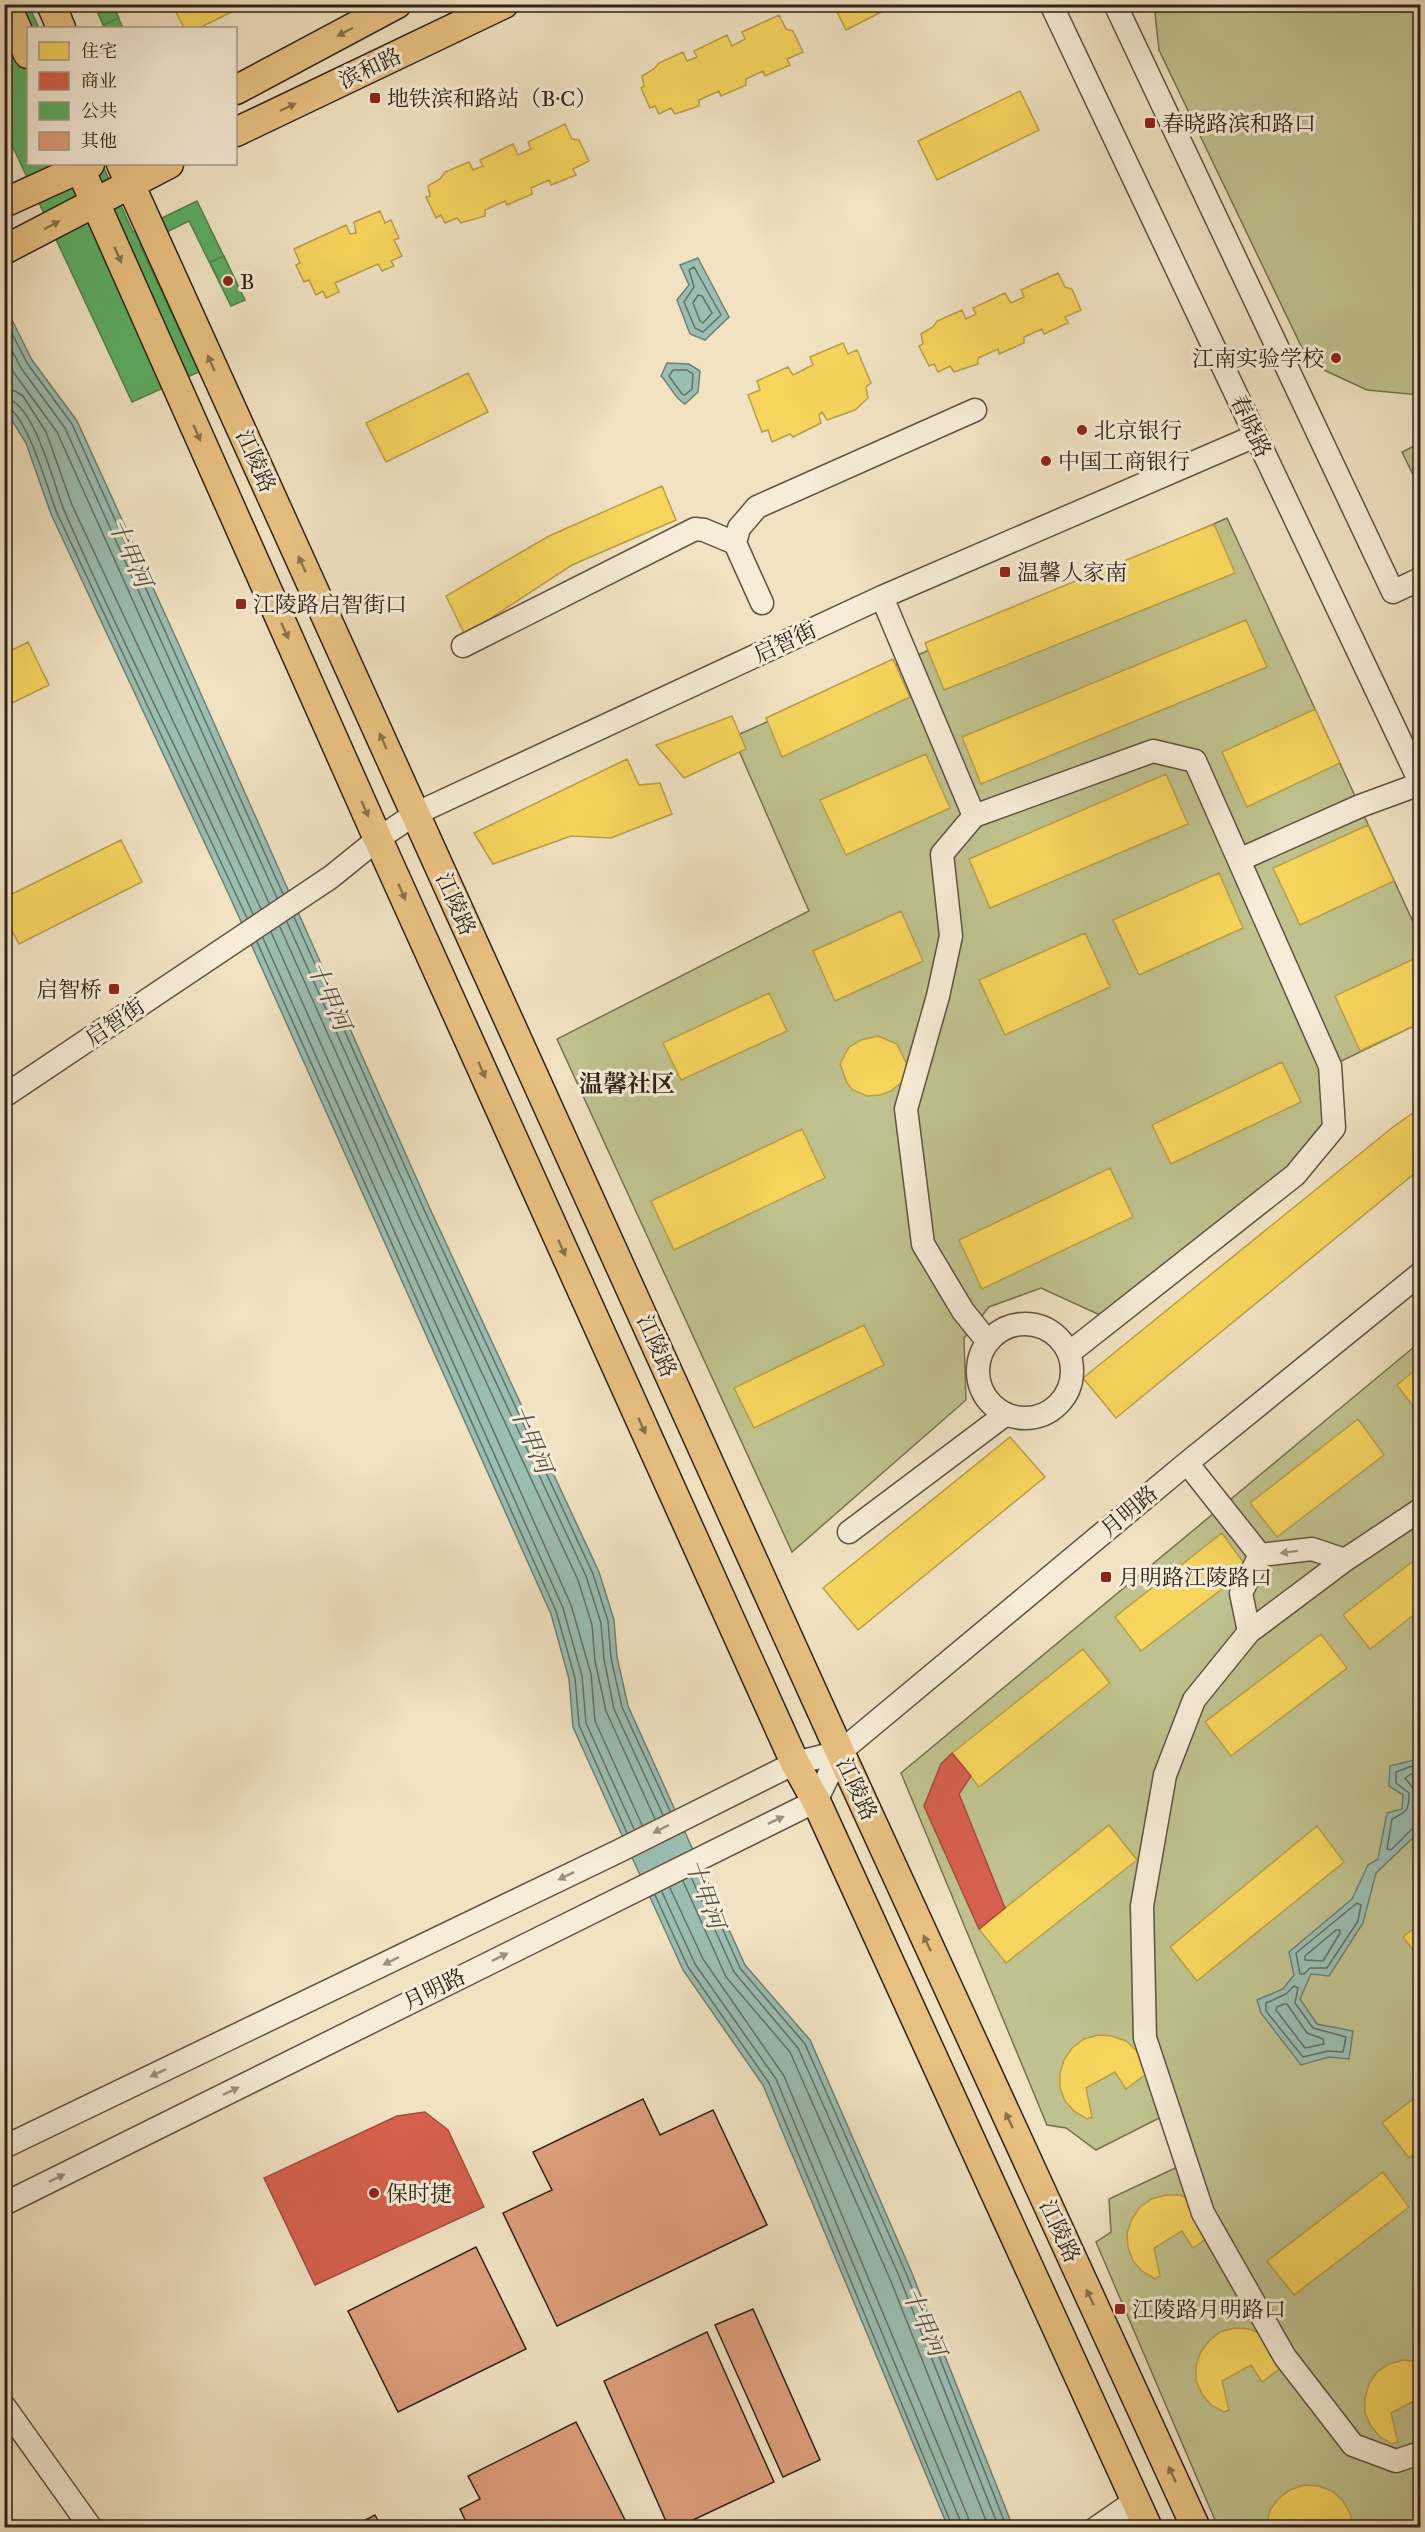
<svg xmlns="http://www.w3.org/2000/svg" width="1425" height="2532" font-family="'IM FELL Great Primer','Noto Serif SC',serif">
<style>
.green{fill:#c0c28f;stroke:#777254;stroke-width:1.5}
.water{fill:#9bbeb2;stroke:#6f8074;stroke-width:1.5}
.homes{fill:#f6d55c;stroke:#ba9f48;stroke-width:1.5}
.shops{fill:#d6604d;stroke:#a44d3d;stroke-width:1.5}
.public{fill:#5aae61;stroke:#4d844b;stroke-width:1.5}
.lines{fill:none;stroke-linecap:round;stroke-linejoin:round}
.shore{stroke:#647065;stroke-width:1.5}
.building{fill:#dd9d7b;stroke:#2e2218;stroke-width:1.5}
.minor-casing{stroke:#5f5242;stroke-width:25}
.major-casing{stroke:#2e2218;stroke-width:31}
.minor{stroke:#f6ecd7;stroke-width:22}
.major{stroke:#e8c181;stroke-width:28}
.oneway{fill:#8b724c}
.oneway2{fill:#9c9181}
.poi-dot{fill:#8f2418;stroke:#f6ecd7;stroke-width:2}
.labels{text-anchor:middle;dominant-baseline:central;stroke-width:6;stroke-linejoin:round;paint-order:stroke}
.street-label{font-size:22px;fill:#2e2218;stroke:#f6ecd7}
.poi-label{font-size:22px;fill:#2e2218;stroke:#f6ecd7;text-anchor:start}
.water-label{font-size:24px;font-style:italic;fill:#4f5146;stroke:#f6ecd7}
.neighbourhood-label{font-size:24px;font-weight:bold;fill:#2e2218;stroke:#f6ecd7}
</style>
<rect width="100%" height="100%" fill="#f1e2c2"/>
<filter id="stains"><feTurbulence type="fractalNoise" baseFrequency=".00333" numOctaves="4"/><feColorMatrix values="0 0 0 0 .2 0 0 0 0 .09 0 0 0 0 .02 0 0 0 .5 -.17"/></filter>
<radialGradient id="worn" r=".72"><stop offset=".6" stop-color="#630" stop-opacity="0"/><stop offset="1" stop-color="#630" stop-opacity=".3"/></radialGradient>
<path class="green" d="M1158,5H1420V395L1367,390L1324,370L1303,350L1159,50L1155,14Z
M1420,443V489L1402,452Z
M1227,518L1420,937V1023L1331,1066L1334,1128L1111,1320L1041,1288L989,1307L964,1338L966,1400L792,1552L557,1039L809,911L733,737Z
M1420,1342V2513L1409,2527H1218L1096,2242L1111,2232L1109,2199L1186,2163L1169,2113L1096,2150L1066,2128L1047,2125L901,1773Z"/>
<path class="water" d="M698,258L729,317L705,340L690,334L677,300L689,285L680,265Z
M4,304L32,360L77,421L180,647L431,1211L599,1572L614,1620L617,1657L628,1706L745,1965L810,2040L911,2271L1013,2527H948L763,2085L683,1970L573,1727L569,1679L551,1614L230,897L51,514L26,443L5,409Z
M667,363L689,364L700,371L698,392L685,404C674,398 670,385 661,376Z
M1414,1760L1420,1763V1831L1376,1873L1363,1923L1329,1976L1311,1974L1300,1999L1317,2024L1353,2031L1349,2059L1329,2057L1301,2065L1261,2013L1257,2000L1283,1989L1294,1975L1289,1952L1352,1899L1368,1865L1378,1859L1387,1813L1402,1809L1403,1795L1389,1786L1390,1766Z"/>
<path class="homes" d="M172,4H248L199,28H184Z
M833,4H897L846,30Z
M779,15L786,29L793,31L803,52L787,59L790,65L765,76L763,71L746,79V85L721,96L719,91L699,100V106L675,114L671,108L659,114L655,106L650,108L641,88L644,86L642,76L654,69L659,63L683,52L687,61L697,57L694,51L727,35L732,46L745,39L742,32Z
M1020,91L1039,130L937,180L918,141Z
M565,124L572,139L579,140L589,161L573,169L576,175L551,185L549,180L531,188L532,194L507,205L505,201L485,210V216L461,223L457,218L445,223L441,215L436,218L426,197L430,196L428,186L440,179L445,172L469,162L473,170L483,166L480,160L513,144L518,155L531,149L528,142Z
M380,211L385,223L391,220L399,238L394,240L402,256L391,261L394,266L382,271L378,264L335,283L339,292L326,298L323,291L316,295L309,280L304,282L296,265L300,263L294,249L346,225L350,234L356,233L354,222Z
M1058,273L1065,287L1072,289L1081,310L1065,317L1068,323L1044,334L1042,329L1024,337V343L999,354L998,349L978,358V364L954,372L950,366L938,372L934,364L929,366L919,346L923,344L921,334L933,327L937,321L962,310L966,319L976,314L973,308L1005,293L1011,303L1024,297L1021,290Z
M843,343L848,354L857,350L871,383L866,387L868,398L855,410L827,420L822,412L819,415L821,423L793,437L790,434L772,442L768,430L762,432L748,395L760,390L757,381L788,367L793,375L813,365L810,357Z
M468,373L488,412L386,462L366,423Z
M662,486L676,520L572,565L465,635L446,596L549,536Z
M1214,524L1235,573L944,690L925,643Z
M1246,620L1267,667L981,784L962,737Z
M28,642L49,685L4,707V654Z
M893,659L910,697L782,757L766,718Z
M1315,709L1340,763L1247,807L1222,752Z
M732,716L746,749L684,778L656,745Z
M926,754L950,808L846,855L820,800Z
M627,759L639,785L660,783L672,814L611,838L571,836L493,864L474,833Z
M1166,774L1188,824L990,908L969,859Z
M1368,825L1394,881L1300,925L1273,868Z
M121,840L142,882L19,944L4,915V898Z
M1219,873L1243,928L1139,975L1113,920Z
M901,911L923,961L835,1001L813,951Z
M1085,933L1110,987L1005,1035L979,980Z
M1420,956V1023L1360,1051L1335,996Z
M769,993L787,1031L681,1080L663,1043Z
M878,1036L897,1044L909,1069L907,1078L891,1091L880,1095L867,1096L853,1090L847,1083L840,1064L849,1047L861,1040Z
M1282,1062L1301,1102L1171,1164L1152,1125Z
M1420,1108V1169L1116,1418L1083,1378L1393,1127Z
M802,1129L825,1178L674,1250L651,1201Z
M1110,1168L1133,1217L982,1289L959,1240Z
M864,1325L884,1365L754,1428L734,1388Z
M1420,1366V1415L1397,1385Z
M1358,1419L1384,1455L1277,1537L1250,1503Z
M1010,1437L1045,1477L858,1630L823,1588Z
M1222,1533L1248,1569L1141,1651L1115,1617Z
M1420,1556V1610L1370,1649L1343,1615Z
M1321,1634L1347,1668L1231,1756L1205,1722Z
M1083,1649L1110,1683L979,1787L952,1753Z
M1109,1825L1137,1860L1006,1963L979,1929Z
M1317,1826L1344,1862L1197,1981L1170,1947Z
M1420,1923V1959L1403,1937Z
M1098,2035L1112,2036L1126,2041L1136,2050L1144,2063L1146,2074L1126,2089L1115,2072L1086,2088L1092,2117L1087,2119L1075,2112L1065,2101L1060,2088V2073L1064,2060L1072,2048L1084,2039Z
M1420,2094V2149L1409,2158L1382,2123Z
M1383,2172L1409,2207L1294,2295L1267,2261Z
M1166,2195H1180L1193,2201L1214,2233L1193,2248L1182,2231L1154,2248L1160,2276L1155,2279L1142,2271L1133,2261L1128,2247L1127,2233L1132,2219L1140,2207L1152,2199Z
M1234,2328L1249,2329L1262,2334L1282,2367L1262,2382L1251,2365L1222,2381L1229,2410L1224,2412L1211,2405L1202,2394L1196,2381V2366L1200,2353L1209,2341L1220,2332Z
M1403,2360L1420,2362V2398L1391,2413L1398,2442L1392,2444L1380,2437L1371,2426L1365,2413V2398L1369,2384L1377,2372L1389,2364Z
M1304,2485L1319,2486L1332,2491L1343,2501L1350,2513L1353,2524L1348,2528H1325L1321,2522L1312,2528H1266L1270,2510L1279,2498L1290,2490Z"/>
<path class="shops" d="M952,1753L971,1776L959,1794L1005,1908L979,1929L924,1806L941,1764Z
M425,2112L448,2130L484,2207L315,2285L264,2178L397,2116Z"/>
<path class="public" d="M4,4H28L39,28H28V164H102L133,232L197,201L245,300L231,306L189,221L140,245L199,372L132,402L4,128Z
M94,4H112L123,28H105Z
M94,4H112L119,18L103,25Z
M224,256L245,300L231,306L210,262Z"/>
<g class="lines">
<path class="shore" d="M694,267L721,315L703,332L695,328L684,302L694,287L689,270Z
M698,295L702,296L712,313L703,323L700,321L693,303Z
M4,318L27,363L72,424L283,894
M4,335L21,368L65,428L277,898
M4,355L14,373L57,432L269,903
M673,370H687L693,374L692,389L685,395L682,394L669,376Z
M4,389L15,391L23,396L46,432L72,505L261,909
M4,398C34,400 54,486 64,510C123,647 193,778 253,914
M4,406C25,408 49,492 56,511L247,918
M294,917L426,1214L593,1574L608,1621L611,1658L622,1707L670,1811
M287,922L419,1217L586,1576L601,1623L604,1659L614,1709L663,1815
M280,927L411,1220L578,1580L592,1625L595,1661L606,1711L655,1819
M271,932L571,1605L591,1674L595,1721L642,1825
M263,938L563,1608L582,1676L586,1723L634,1829
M257,942L556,1611L575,1678L579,1725L627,1833
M1420,1768L1412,1766L1396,1772V1783L1409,1793C1409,1812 1407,1811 1392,1819L1387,1849L1391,1850L1413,1828L1420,1826
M1420,1776L1411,1774L1405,1778L1416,1792L1414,1816L1420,1818
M698,1874L740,1968L805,2044L906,2273L1007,2528
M691,1877L734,1972L798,2048L899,2276L999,2528
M683,1881L726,1977L790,2052L890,2279L989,2528
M670,1888L703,1959L784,2076L968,2517L970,2528
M662,1892L695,1964L776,2079L960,2520L961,2528
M655,1895L688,1967L769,2083L953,2528
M1357,1903L1361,1905L1358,1921L1327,1968H1310L1304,1974H1300L1296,1953Z
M1336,1930H1340V1933L1323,1961L1305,1960V1956Z
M1294,1986L1298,1988L1295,2003L1313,2028L1346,2037L1343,2052L1328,2051L1303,2057L1266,2011V2003L1286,1994Z
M1284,2004H1287L1307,2033L1323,2039L1324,2044L1305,2048L1276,2010L1277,2007Z"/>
</g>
<path class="building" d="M643,2099L660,2135L713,2110L767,2225L557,2326L503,2213L552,2190L533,2152Z
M476,2247L526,2349L398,2412L348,2311Z
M753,2309L820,2460L783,2477L715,2325Z
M707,2332L774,2482L676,2528H669L604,2381Z
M576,2422L629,2528H469L460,2509L480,2499L468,2476Z
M375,2515L382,2528H350Z"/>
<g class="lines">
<defs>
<path id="minor" d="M1051,4L1420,782
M1115,4L1393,592L1420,579
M882,597L974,816
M762,603L735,543L739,528L757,507L975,410
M463,646L695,529L704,530L735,543
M1239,860L1360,806L1420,784
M4,1096L331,877L378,839L415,814L882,597L1255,436
M978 1371a47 47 0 1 1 94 0a47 47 0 1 1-94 0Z
M988,1342L963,1311L923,1244L906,1109L938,996L951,936L942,854L974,816L1153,751L1195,761L1330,1066L1334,1128L1295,1175L1069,1353
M1187,1463L1260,1555
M1420,1510L1345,1560L1249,1632L1194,1700L1165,1775L1142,1906L1145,2038L1203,2213L1285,2357L1353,2445L1396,2461L1420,2453
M849,1532L1006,1414
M1249,1632L1241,1593L1260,1555L1312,1549L1345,1560
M4,2147L619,1851L795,1763L840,1752
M4,2204L816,1801L840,1752L1187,1463L1420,1274
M4,2406L91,2528
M1096,2528L1135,2501"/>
<path id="major" d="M6,4L28,54
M51,4L61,28
M236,90L397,4
M236,132L504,4
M78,164L378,839L795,1763L816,1801L1148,2528
M121,164L840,1752L1196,2528
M4,203L90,164
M4,250L169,164"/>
</defs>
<use href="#minor" class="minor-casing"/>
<use href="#major" class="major-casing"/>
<use href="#minor" class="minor"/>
<use href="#major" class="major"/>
</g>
<defs><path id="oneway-solid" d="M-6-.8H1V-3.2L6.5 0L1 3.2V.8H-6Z" transform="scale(1.5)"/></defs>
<g class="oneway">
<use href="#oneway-solid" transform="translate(345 32) rotate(152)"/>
<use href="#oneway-solid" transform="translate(288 107) rotate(-25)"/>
<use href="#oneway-solid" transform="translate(52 225) rotate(-28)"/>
<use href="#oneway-solid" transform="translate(118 255) rotate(66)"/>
<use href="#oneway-solid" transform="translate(211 363) rotate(-114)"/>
<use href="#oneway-solid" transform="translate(197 433) rotate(66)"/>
<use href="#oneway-solid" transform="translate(302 564) rotate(-114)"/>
<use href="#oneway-solid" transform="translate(285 631) rotate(66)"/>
<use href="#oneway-solid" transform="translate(383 741) rotate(-114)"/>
<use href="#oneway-solid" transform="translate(365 809) rotate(66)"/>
<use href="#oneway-solid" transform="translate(402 892) rotate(66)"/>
<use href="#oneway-solid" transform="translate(482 1070) rotate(66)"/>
<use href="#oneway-solid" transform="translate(562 1248) rotate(66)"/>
<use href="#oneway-solid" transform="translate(642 1426) rotate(66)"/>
<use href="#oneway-solid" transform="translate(927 1943) rotate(-115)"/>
<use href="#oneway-solid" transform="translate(1009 2120) rotate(-115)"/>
<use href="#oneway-solid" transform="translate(1090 2297) rotate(-115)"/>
<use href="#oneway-solid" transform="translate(1172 2474) rotate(-115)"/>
</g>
<g class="oneway2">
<use href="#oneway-solid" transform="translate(1289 1552) rotate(173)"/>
<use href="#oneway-solid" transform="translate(776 1820) rotate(-25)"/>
<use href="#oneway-solid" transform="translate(661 1829) rotate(153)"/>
<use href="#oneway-solid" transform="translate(566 1876) rotate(154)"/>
<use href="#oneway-solid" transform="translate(500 1957) rotate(-26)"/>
<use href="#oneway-solid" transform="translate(391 1961) rotate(154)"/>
<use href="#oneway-solid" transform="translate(158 2073) rotate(154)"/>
<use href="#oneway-solid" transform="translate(231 2091) rotate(-26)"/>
<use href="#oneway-solid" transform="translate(57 2178) rotate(-26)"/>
</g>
<g class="poi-dot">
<rect x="369" y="92" width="12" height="12" rx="3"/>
<rect x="1144" y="117" width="12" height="12" rx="3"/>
<circle cx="228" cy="281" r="6"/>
<circle cx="1336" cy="358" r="6"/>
<circle cx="1082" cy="430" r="6"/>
<circle cx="1046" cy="461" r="6"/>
<rect x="999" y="566" width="12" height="12" rx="3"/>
<rect x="235" y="598" width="12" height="12" rx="3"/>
<rect x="108" y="983" width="12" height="12" rx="3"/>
<rect x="1100" y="1571" width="12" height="12" rx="3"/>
<circle cx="374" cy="2193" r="6"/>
<rect x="1114" y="2303" width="12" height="12" rx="3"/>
</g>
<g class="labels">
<g class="street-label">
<text transform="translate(370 68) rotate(-25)">滨和路</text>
<text transform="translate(1251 426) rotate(65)">春晓路</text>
<text transform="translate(256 461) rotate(66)">江陵路</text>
<text transform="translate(785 642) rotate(-25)">启智街</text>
<text transform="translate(456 904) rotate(66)">江陵路</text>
<text transform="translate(115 1022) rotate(-34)">启智街</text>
<text transform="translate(657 1346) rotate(66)">江陵路</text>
<text transform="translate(1129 1511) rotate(-40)">月明路</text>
<text transform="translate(857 1789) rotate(65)">江陵路</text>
<text transform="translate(434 1989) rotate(-26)">月明路</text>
<text transform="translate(1060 2231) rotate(65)">江陵路</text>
</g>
<g class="poi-label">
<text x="387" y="98">地铁滨和路站（B·C）</text>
<text x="1162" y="123">春晓路滨和路口</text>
<text x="240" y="281">B</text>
<text x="1324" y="358" text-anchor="end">江南实验学校</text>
<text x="1094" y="430">北京银行</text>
<text x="1058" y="461">中国工商银行</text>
<text x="1017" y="572">温馨人家南</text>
<text x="253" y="604">江陵路启智街口</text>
<text x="102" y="989" text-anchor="end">启智桥</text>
<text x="1118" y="1577">月明路江陵路口</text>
<text x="386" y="2193">保时捷</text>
<text x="1132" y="2309">江陵路月明路口</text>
</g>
<g class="water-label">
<text transform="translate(130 553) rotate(66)">十甲河</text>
<text transform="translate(329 996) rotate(66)">十甲河</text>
<text transform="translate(531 1439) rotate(67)">十甲河</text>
<text transform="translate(705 1894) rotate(70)">十甲河</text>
<text transform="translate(924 2322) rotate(66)">十甲河</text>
</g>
<g class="neighbourhood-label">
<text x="627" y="1084">温馨社区</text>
</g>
</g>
<rect width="1425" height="2532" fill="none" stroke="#f1e2c2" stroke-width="24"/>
<rect x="6" y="6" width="1413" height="2520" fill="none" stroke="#2e2218" stroke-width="3"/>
<rect x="12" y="12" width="1401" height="2508" fill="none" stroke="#2e2218" stroke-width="1.5"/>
<rect x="27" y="27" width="210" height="138" fill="#f6ecd7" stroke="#a69b8b" stroke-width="1.5"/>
<rect x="39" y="42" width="30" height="18" fill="#f6d55c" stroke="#a69b8b" stroke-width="1.5"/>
<text x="81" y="57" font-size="18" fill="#2e2218">住宅</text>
<rect x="39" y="72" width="30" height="18" fill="#d6604d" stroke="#a69b8b" stroke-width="1.5"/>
<text x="81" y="87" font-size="18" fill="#2e2218">商业</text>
<rect x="39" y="102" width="30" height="18" fill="#5aae61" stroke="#a69b8b" stroke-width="1.5"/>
<text x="81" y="117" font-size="18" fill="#2e2218">公共</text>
<rect x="39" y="132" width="30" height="18" fill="#dd9d7b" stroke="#a69b8b" stroke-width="1.5"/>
<text x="81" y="147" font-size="18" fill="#2e2218">其他</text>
<rect width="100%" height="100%" filter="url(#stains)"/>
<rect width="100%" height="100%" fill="url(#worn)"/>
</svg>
